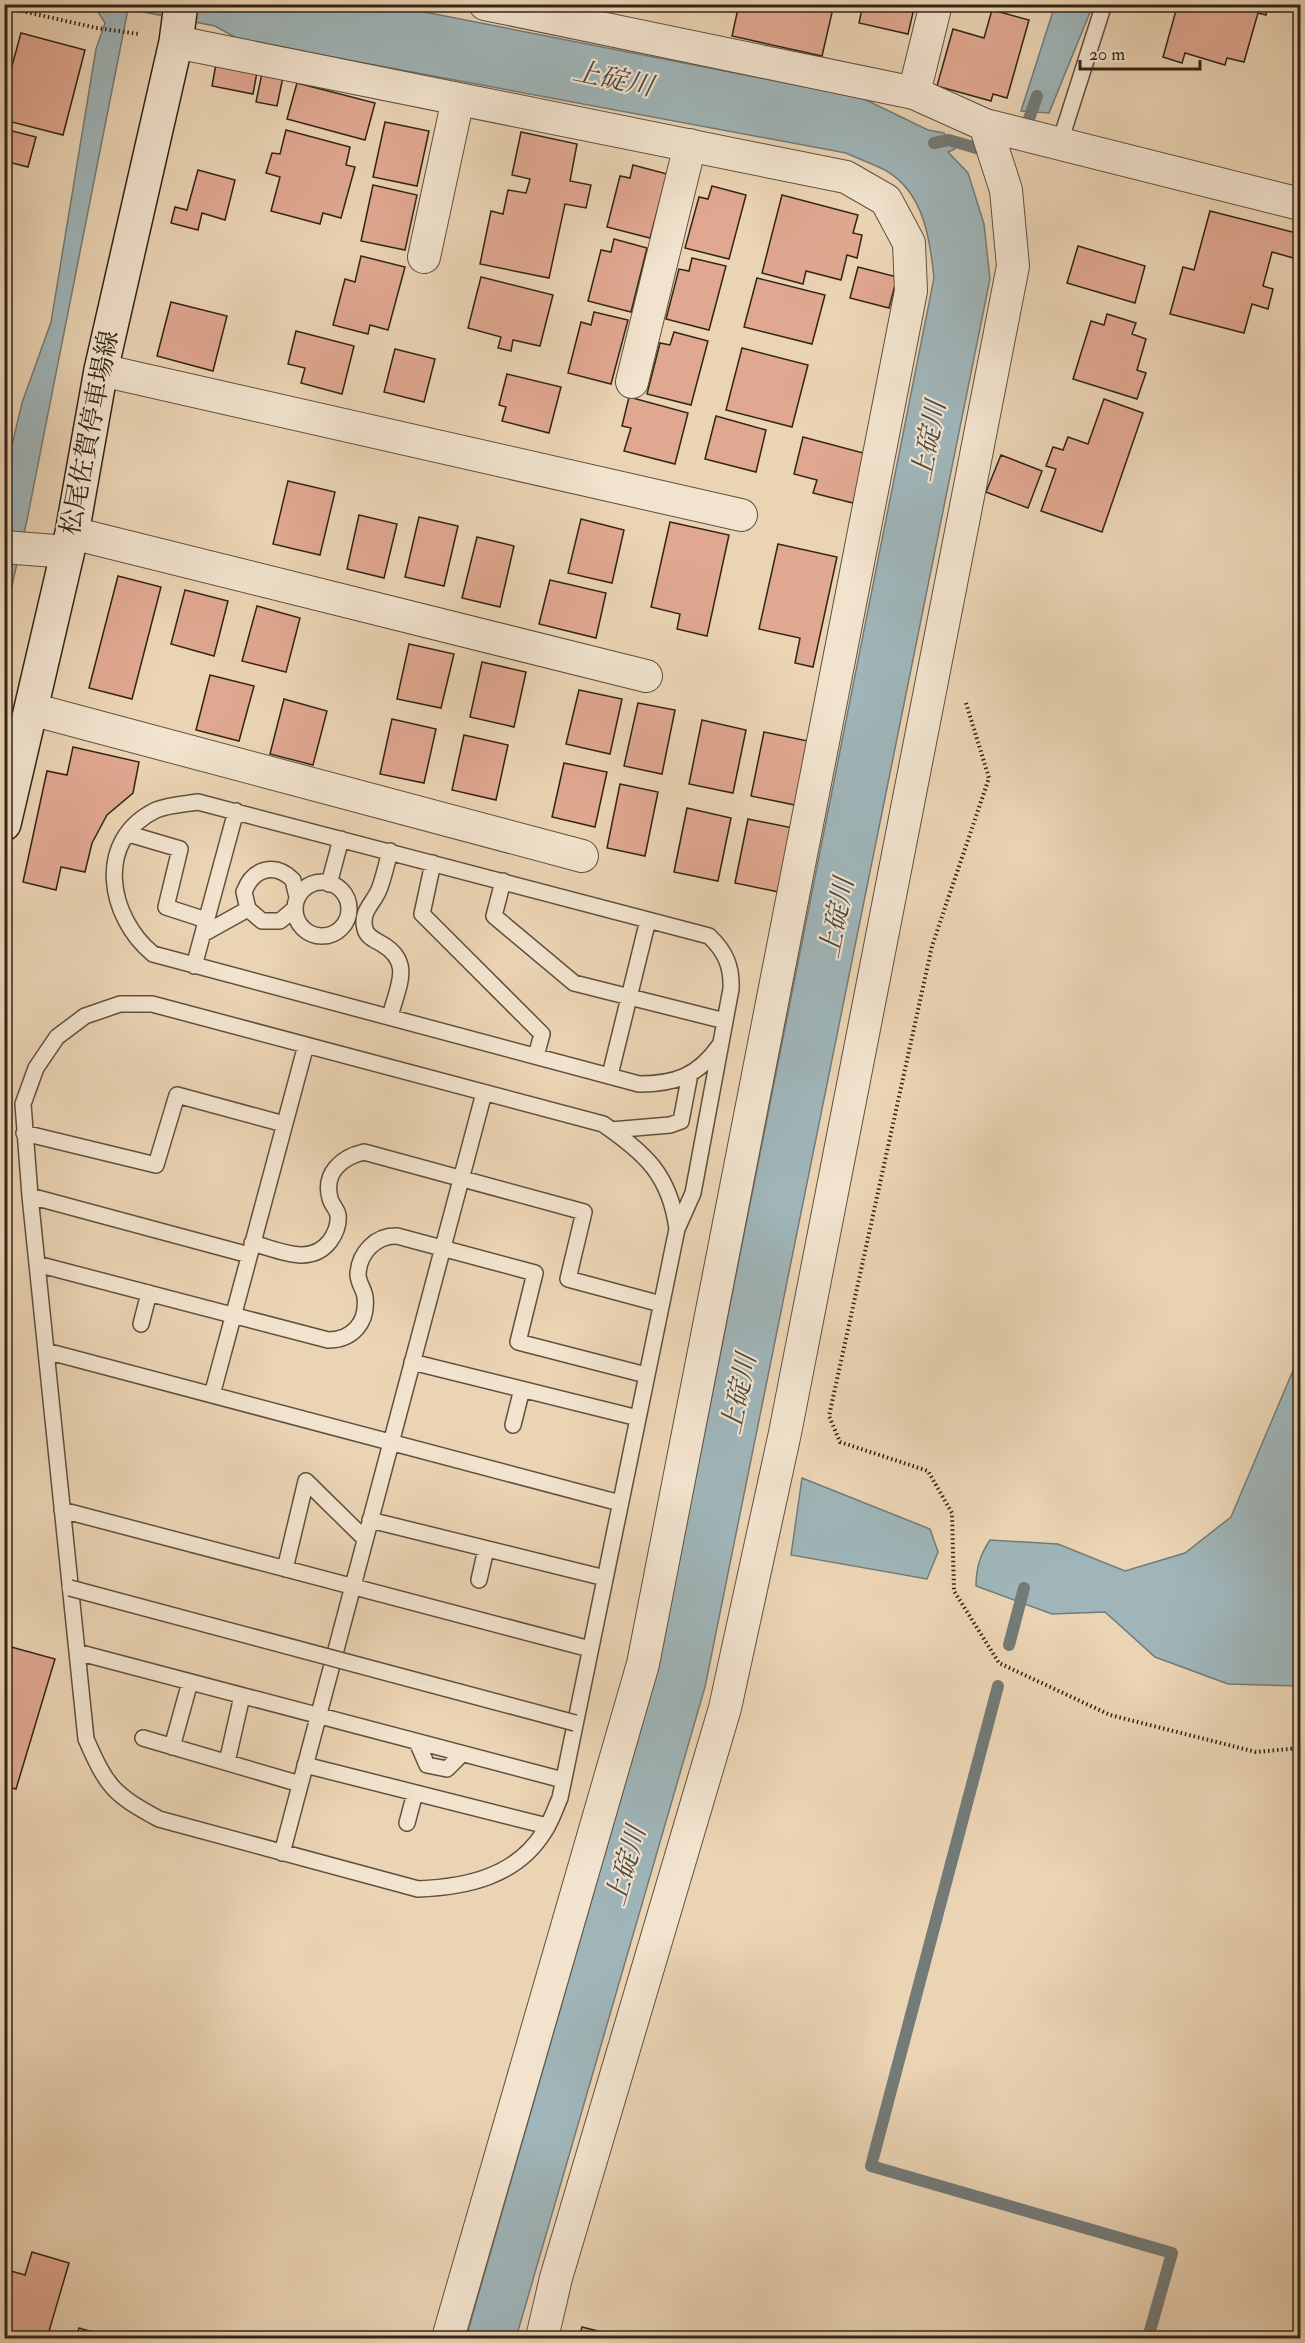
<svg xmlns="http://www.w3.org/2000/svg" width="1305" height="2343" font-family="'IM FELL Double Pica','Noto Serif JP',serif">
<style>
.water{fill:#9fb5b9;stroke:#737b79;stroke-width:1.5}
.lines{fill:none;stroke-linecap:round;stroke-linejoin:round}
.stream{stroke:#737b79;stroke-width:12}
.building{fill:#e1a891;stroke:#322418;stroke-width:1.5}
.service-casing{stroke:#60503f;stroke-width:18}
.minor-casing{stroke:#60503f;stroke-width:34}
.secondary-casing{stroke:#322418;stroke-width:36}
.path{stroke:#322418;stroke-width:4;stroke-dasharray:1.5 3;stroke-linecap:butt}
.service{stroke:#f2e3ce;stroke-width:15}
.minor{stroke:#f2e3ce;stroke-width:32}
.secondary{stroke:#f2e3ce;stroke-width:33}
.service-bridge-casing{stroke:#60503f;stroke-width:18;stroke-linecap:butt}
.service-bridge{stroke:#f2e3ce;stroke-width:15}
.labels{text-anchor:middle;dominant-baseline:central;stroke-width:4.5;stroke-linejoin:round;paint-order:stroke}
.street-label{font-size:26px;fill:#322418;stroke:#f2e3ce}
.water-label{font-size:27px;font-style:italic;fill:#4d4840;stroke:#f2e3ce}
</style>
<rect width="100%" height="100%" fill="#ebd4b4"/>
<filter id="stains"><feTurbulence type="fractalNoise" baseFrequency=".00333" numOctaves="4"/><feColorMatrix values="0 0 0 0 .2 0 0 0 0 .09 0 0 0 0 .02 0 0 0 .5 -.17"/></filter>
<radialGradient id="worn" r=".72"><stop offset=".6" stop-color="#630" stop-opacity="0"/><stop offset="1" stop-color="#630" stop-opacity=".3"/></radialGradient>
<path class="water" d="M65,5H389L862,98L928,130L944,133L955,149L948,152L968,173L984,224L990,279L705,1687L516,2338H466L657,1672L934,278C930,239 924,192 885,170C873,164 859,159 846,153L240,40L215,26L128,9L27,520L5,616V474L22,403L51,322L96,49L105,23L95,7Z
M1055,5H1093L1049,113L1021,111Z
M1300,1209V1686L1228,1684L1155,1657L1105,1612L1052,1614L976,1586C976,1568 980,1555 990,1540L1058,1544L1125,1571L1185,1553L1231,1517L1300,1354L1294,1229Z
M802,1478L930,1529L938,1552L927,1579L791,1555Z"/>
<g class="lines">
<path class="stream" d="M1024,133L1037,96
M934,143L949,140L990,152
M1009,1645L1024,1588
M998,1686L871,2166L1172,2253L1148,2338"/>
</g>
<path class="building" d="M739,4H834L822,56L732,36Z
M863,4H915L908,34L859,23Z
M1268,4L1266,15L1258,13L1244,62L1227,58L1225,65L1185,53L1182,63L1163,57L1177,7L1171,4Z
M992,10L1029,20L1007,98L993,94L991,101L937,86L953,29L984,38Z
M21,33L85,50L63,135L4,120V95Z
M216,64L257,72L253,94L212,86Z
M262,73L283,77L277,106L256,102Z
M297,83L375,103L365,140L287,119Z
M385,122L429,131L417,186L373,177Z
M4,129L36,137L28,167L4,161Z
M286,130L350,147L346,165L355,167L341,218L323,213L320,224L271,211L280,177L266,173L272,153L280,154Z
M521,132L577,144L570,181L591,185L586,208L565,204L549,278L480,264L491,211L503,214L508,190L526,193L530,179L512,175Z
M633,165L667,174L650,238L607,227L620,176L630,178Z
M198,170L235,180L225,220L202,213L198,230L171,223L175,207L187,210Z
M373,185L417,195L405,250L361,241Z
M712,186L746,195L729,259L685,248L699,197L708,199Z
M782,195L858,215L853,233L862,235L857,258L847,255L841,280L806,271L803,284L762,273Z
M1210,211L1300,234L1297,259L1272,252L1263,286L1273,289L1268,309L1252,304L1244,333L1170,314L1183,267L1194,270Z
M614,239L647,248L631,312L588,301L601,250L611,252Z
M1078,246L1145,266L1135,303L1067,283Z
M361,256L405,267L388,330L370,325L368,334L333,325L345,279L355,282Z
M692,258L726,266L709,330L666,319L679,269L689,271Z
M858,267L897,277L889,308L850,298Z
M481,277L553,295L540,346L513,340L511,351L498,348L501,337L468,328Z
M757,278L825,295L812,344L744,327Z
M171,302L227,316L213,371L157,356Z
M594,312L628,320L611,384L568,373L581,322L591,325Z
M1107,314L1136,323L1132,334L1146,339L1137,370L1146,373L1137,399L1073,379L1091,321L1104,325Z
M296,331L354,346L342,394L301,383L305,368L288,364Z
M674,332L708,341L691,405L647,394L660,343L670,345Z
M742,348L808,365L792,427L726,410Z
M395,349L435,359L424,402L384,392Z
M507,374L561,387L549,433L502,421L506,407L499,405Z
M629,397L688,413L675,464L624,451L631,428L622,426Z
M1104,399L1143,413L1102,532L1041,511L1056,469L1046,466L1053,447L1063,450L1068,437L1088,444Z
M716,416L766,430L756,472L705,459Z
M803,437L867,454L853,503L813,493L817,480L794,474Z
M1001,455L1042,471L1028,508L986,492Z
M288,481L335,492L320,555L273,544Z
M359,515L397,524L384,578L347,569Z
M419,517L458,526L444,586L405,577Z
M581,519L624,530L612,583L568,573Z
M670,522L729,535L707,636L677,629L680,614L651,607Z
M477,537L514,546L500,607L462,598Z
M778,544L837,557L813,667L795,663L800,638L759,629Z
M118,576L161,587L132,699L89,688Z
M550,580L606,593L596,638L539,624Z
M185,590L228,601L214,656L171,644Z
M257,606L300,618L286,672L242,661Z
M409,644L454,654L441,708L397,699Z
M482,662L526,672L514,727L470,717Z
M210,675L254,686L239,741L196,730Z
M579,690L622,699L610,754L566,744Z
M284,699L327,711L313,765L270,754Z
M638,703L675,710L662,774L624,766Z
M392,719L436,729L424,783L380,774Z
M702,720L746,730L733,793L689,784Z
M764,732L808,741L795,805L751,796Z
M464,735L508,745L496,800L452,790Z
M73,747L139,762L133,793L107,815L92,843L85,872L61,867L56,890L23,882L47,771L67,775Z
M564,763L607,772L595,827L552,817Z
M620,784L658,792L645,856L607,848Z
M687,808L731,818L718,881L674,872Z
M748,819L793,828L779,892L735,883Z
M4,1645L55,1659L16,1789L4,1786Z
M32,2252L69,2263L47,2338H4V2269L25,2275Z
M582,2327L626,2338H579Z
M79,2328L113,2338H76Z"/>
<g class="lines">
<defs>
<path id="service" d="M1060,142L1104,4
M129,834L180,849L166,907L206,920
M433,863L422,914L542,1034L536,1056
M503,881L494,916L574,983L725,1021
M295 909a27 27 0 1 1 54 0a27 27 0 1 1-54 0Z
M329,884L341,839
M293,910L280,921H262L248,909L244,892C253,868 275,862 293,880L297,897
M203,934L248,909
M194,966L236,811
M120,1004H152L603,1124C645,1153 670,1175 677,1229L560,1798C555,1809 551,1822 544,1832C516,1877 466,1887 418,1889L159,1819C113,1794 107,1787 86,1739L30,1196L23,1104L36,1068L57,1037L85,1016Z
M390,1017C397,987 414,963 382,944C375,940 367,937 365,929C360,910 375,903 380,887C384,876 387,863 390,851
M610,1075L648,920
M611,1130L670,1125L681,1121L690,1074
M24,1133L156,1165L177,1095L284,1124
M30,1196L249,1255
M677,1229L693,1193L731,989C732,966 725,951 709,936L198,802C185,804 168,805 156,810C94,840 108,917 153,954L639,1084C675,1084 698,1076 719,1046
M252,1243C279,1250 310,1267 330,1241C335,1234 339,1224 338,1215C337,1209 331,1204 330,1198C323,1173 342,1157 364,1152L584,1212L568,1279L661,1304
M37,1264L328,1340C352,1340 368,1323 365,1297C364,1289 358,1283 358,1274C359,1253 376,1235 397,1236L535,1273L518,1342L646,1375
M141,1324L149,1293
M46,1351L620,1503
M412,1362L638,1418
M212,1395L306,1045
M513,1425L522,1389
M62,1510L590,1649
M370,1520L605,1578
M285,1569L306,1481L365,1539
M479,1580L486,1549
M77,1652L563,1780
M143,1738L300,1784
M417,1742L427,1765L447,1769L462,1754
M172,1747L190,1682
M227,1762L242,1696
M305,1765L547,1826
M407,1823L415,1793
M282,1853L484,1093"/>
<path id="minor" d="M485,4L914,93L985,125L1300,204
M176,42L846,177L886,200L909,243L911,291L643,1664L448,2338
M914,93L936,4
M424,257L458,99
M101,370L741,515
M632,382L690,145
M72,533L646,676
M4,547L67,552
M31,709L582,856
M542,2338L556,2278L725,1708L785,1433L1013,266L1006,190L985,125"/>
<path id="secondary" d="M4,824L72,533L101,370L176,42L181,4"/>
</defs>
<use href="#service" class="service-casing"/>
<use href="#minor" class="minor-casing"/>
<use href="#secondary" class="secondary-casing"/>
<path class="path" d="M4,7L97,28L139,34
M966,703L989,778L932,946L829,1416L840,1442L928,1471L952,1513L954,1591L999,1663L1110,1715L1256,1752L1300,1748"/>
<use href="#service" class="service"/>
<use href="#minor" class="minor"/>
<use href="#secondary" class="secondary"/>
<defs>
<path id="service-bridge" d="M70,1588L575,1723"/>
</defs>
<use href="#service-bridge" class="service-bridge-casing"/>
<use href="#service-bridge" class="service-bridge"/>
</g>
<g class="labels">
<g class="street-label">
<text transform="translate(90 433) rotate(-79)">松尾佐賀停車場線</text>
</g>
<g class="water-label">
<text transform="translate(613 79) rotate(12)">上碇川</text>
<text transform="translate(929 441) rotate(-79)">上碇川</text>
<text transform="translate(837 918) rotate(-79)">上碇川</text>
<text transform="translate(739 1394) rotate(-78)">上碇川</text>
<text transform="translate(626 1866) rotate(-74)">上碇川</text>
</g>
</g>
<rect width="1305" height="2343" fill="none" stroke="#ebd4b4" stroke-width="24"/>
<rect x="6" y="6" width="1293" height="2331" fill="none" stroke="#322418" stroke-width="3"/>
<rect x="12" y="12" width="1281" height="2319" fill="none" stroke="#322418" stroke-width="1.5"/>
<path d="M1080 60v9h120v-9" fill="none" stroke="#322418" stroke-width="3"/>
<text x="1089" y="60" font-size="18" fill="#322418" stroke="#f2e3ce" stroke-width="4.5" paint-order="stroke">20 m</text>
<rect width="100%" height="100%" filter="url(#stains)"/>
<rect width="100%" height="100%" fill="url(#worn)"/>
</svg>
